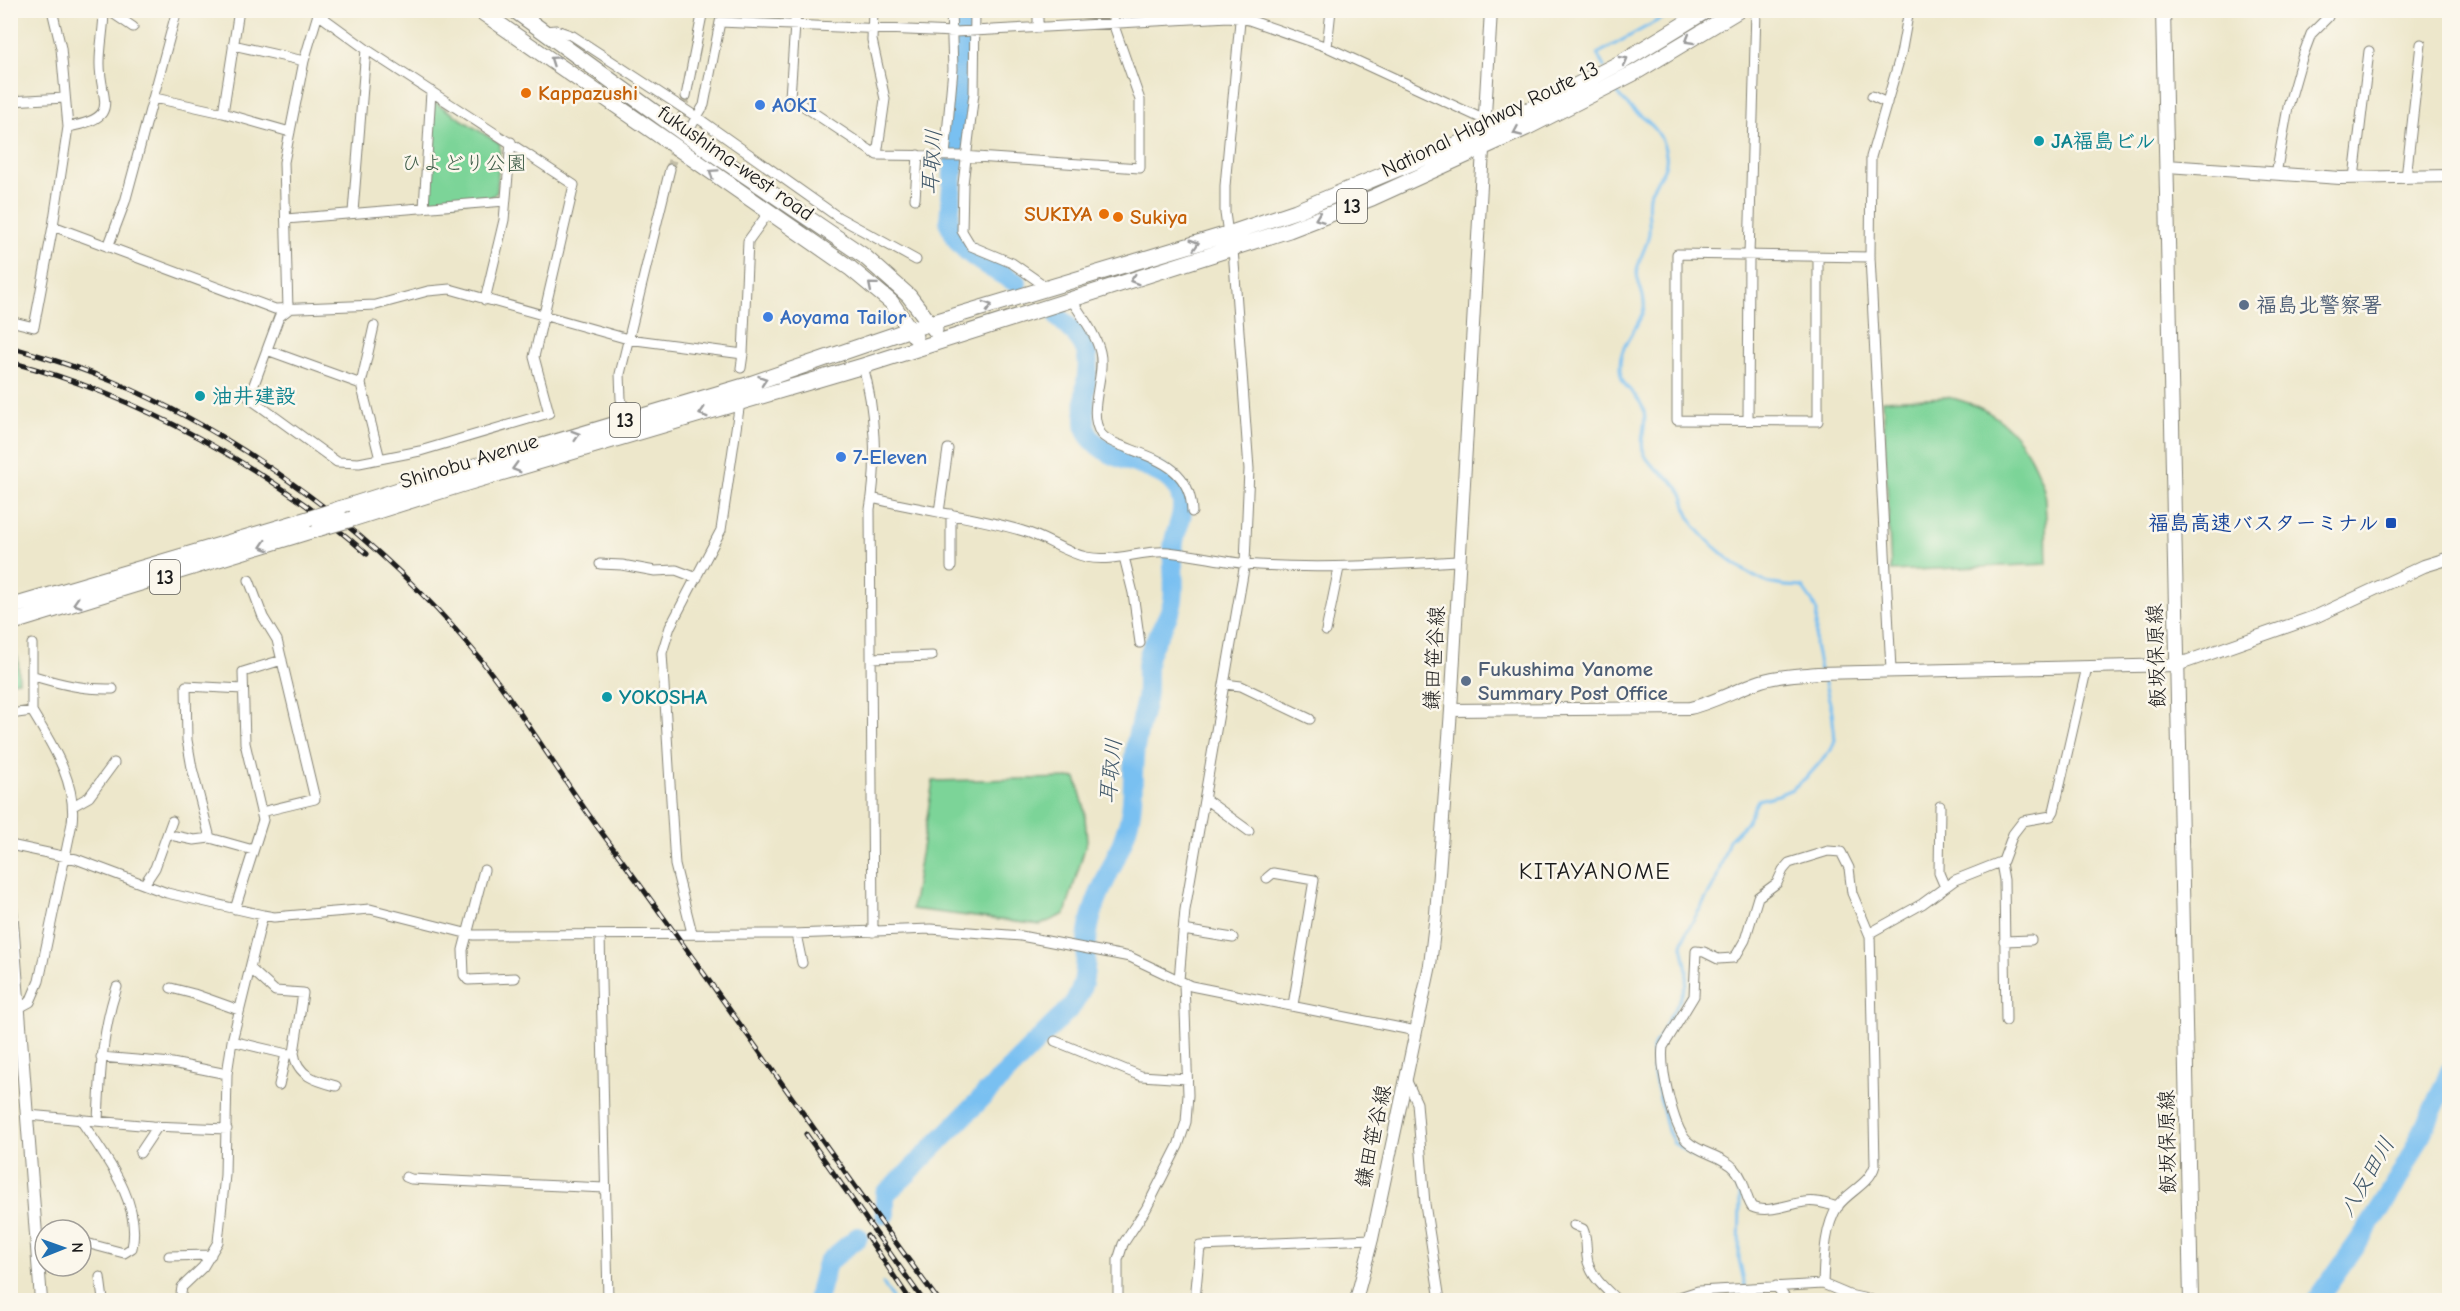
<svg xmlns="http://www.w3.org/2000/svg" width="2460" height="1311" font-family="'Comic Neue','Klee One',sans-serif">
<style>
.green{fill:#7cd498;stroke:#4c785a;stroke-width:1.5}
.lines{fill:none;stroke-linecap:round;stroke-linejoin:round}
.stream{stroke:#79c0f1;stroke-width:3}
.river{stroke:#79c0f1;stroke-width:20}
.minor-tunnel{stroke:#c3bea8;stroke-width:9;stroke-dasharray:9 4.5;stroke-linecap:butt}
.minor-casing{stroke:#848274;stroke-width:11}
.tertiary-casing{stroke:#848274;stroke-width:14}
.secondary-casing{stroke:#848274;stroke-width:16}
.trunk-casing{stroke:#848274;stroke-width:17}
.minor{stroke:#fff;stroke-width:9}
.tertiary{stroke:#fff;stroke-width:12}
.secondary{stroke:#fff;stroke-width:14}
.trunk{stroke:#fff;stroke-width:15}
.rail-casing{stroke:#1c1c1c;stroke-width:5}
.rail{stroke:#fbf7ec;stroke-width:3;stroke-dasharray:9;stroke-linecap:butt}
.trunk-bridge-casing{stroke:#848274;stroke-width:17;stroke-linecap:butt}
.trunk-bridge{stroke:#fff;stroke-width:15}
.oneway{stroke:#999}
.food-dot{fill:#e8710a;stroke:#fbf7ec;stroke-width:2}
.shop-dot{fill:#3f7fe0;stroke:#fbf7ec;stroke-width:2}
.culture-dot{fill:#0f9aa8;stroke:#fbf7ec;stroke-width:2}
.service-dot{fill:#5c6f8a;stroke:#fbf7ec;stroke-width:2}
.transit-dot{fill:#1a4fb4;stroke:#fbf7ec;stroke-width:2}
.labels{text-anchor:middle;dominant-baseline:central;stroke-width:5;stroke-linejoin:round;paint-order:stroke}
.shield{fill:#fbf7ec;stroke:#5f5e5a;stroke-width:1.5}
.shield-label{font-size:20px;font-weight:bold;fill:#1c1c1c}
.food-label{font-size:21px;font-weight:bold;fill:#c56008;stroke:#fbf7ec;text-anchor:start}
.shop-label{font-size:21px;font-weight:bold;fill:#366cbe;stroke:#fbf7ec;text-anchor:start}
.street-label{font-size:21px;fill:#1c1c1c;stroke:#fbf7ec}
.culture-label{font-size:21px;font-weight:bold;fill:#0d838f;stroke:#fbf7ec;text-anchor:start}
.park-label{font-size:21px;fill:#3e5c47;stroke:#fbf7ec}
.service-label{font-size:21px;font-weight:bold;fill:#4e5e75;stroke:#fbf7ec;text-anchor:start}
.transit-label{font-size:21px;font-weight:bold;fill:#164399;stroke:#fbf7ec;text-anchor:end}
.water-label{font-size:22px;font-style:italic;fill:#3d5567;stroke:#fbf7ec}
.quarter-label{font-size:24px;letter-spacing:1.5px;fill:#1c1c1c;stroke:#fbf7ec}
</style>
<rect width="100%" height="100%" fill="#fbf7ec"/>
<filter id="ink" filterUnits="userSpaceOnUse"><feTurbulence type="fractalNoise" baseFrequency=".0167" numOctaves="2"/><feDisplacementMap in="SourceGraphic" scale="12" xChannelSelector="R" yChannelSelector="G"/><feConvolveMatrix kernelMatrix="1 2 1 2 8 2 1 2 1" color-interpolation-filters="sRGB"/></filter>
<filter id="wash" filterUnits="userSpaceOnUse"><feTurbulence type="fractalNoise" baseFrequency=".008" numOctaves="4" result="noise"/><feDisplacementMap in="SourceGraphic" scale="24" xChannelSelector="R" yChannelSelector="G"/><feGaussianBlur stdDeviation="1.35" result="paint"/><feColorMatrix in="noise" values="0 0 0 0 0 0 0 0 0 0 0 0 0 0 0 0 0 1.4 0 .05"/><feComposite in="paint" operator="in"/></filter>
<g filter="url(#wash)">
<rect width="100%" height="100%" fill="#ede7cb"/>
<path class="green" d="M707,11H786L785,18L707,15Z
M433,101L500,144L497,192L489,199L426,204Z
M1947,397C1990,406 2018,428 2036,469C2039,476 2043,483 2044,491C2047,515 2046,540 2047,564L1891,571L1883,400Z
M12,644L18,659L19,681L11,682Z
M1076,778L1084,806L1087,841L1065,914L1040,925L912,909L933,781Z"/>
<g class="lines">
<path class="stream" d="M1604,67L1597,54L1677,10
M1615,89C1629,116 1661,118 1666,155C1669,170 1653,182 1649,196C1647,208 1650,221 1649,233C1648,246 1638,258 1637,272C1637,284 1646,296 1644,308C1639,329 1620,343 1620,366C1619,389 1636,390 1643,408C1649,423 1638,439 1644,453C1651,471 1672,475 1681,492C1686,501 1686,512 1692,522C1706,542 1739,570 1761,580C1773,586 1789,586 1802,587L1812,601L1817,612L1815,645L1820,670
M883,1283L893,1300
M1745,1286L1739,1259L1740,1194L1727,1174L1717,1166L1692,1156L1674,1143L1668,1131L1654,1075L1652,1049L1680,999L1686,983L1687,970L1682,945L1686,933L1715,883L1729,840L1746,823L1758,800L1778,795L1792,789L1808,776L1831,750L1835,740L1832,711L1823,676
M1748,1291L1756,1299L1774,1298L1778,1300"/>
<path class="river" d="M960,10L962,68L949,221C955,253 991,267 1017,283
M885,1214V1194L905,1176L1069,1009C1091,986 1083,955 1089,927C1096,889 1122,855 1130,817C1134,798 1132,777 1134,758C1135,739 1141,722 1145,704C1149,690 1145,674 1148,659C1152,640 1167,624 1172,605C1177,586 1170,562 1174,542C1176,528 1184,517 1182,502C1175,459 1115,470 1090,437C1085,431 1085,423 1085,416C1081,366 1105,357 1059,318
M817,1300L827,1263L858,1237
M2317,1300C2343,1263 2371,1226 2394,1187C2415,1150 2433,1110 2450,1071"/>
</g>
</g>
<g filter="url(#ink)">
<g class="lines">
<path class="minor-tunnel" d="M670,169L686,96"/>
<defs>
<path id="minor" d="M108,10L133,27
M315,10L318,14L366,49L574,185L534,357L549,413L420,451L359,463L337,462L249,398L279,317L288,310L284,162L304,61L318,14L320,10
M796,10L790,97L877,155L961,156L1140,168V100L1113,23V10
M873,10L872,40L885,99L877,155
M975,10L974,93L963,184L962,231L971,246L1012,263L1048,288
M1038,28V10
M544,31L556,30L573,36L698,118L838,217L916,260
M233,45L304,61
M1327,47L1485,120
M686,96L703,10
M1872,96L1887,103
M155,98L223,113L290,132
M10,101L65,98
M223,113L239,10
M68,127C124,117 99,100 100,62C100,45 104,28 104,10
M686,135L704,105L720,22L955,32L1229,17L1249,20L1327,47L1331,10
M945,156L953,69L951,10
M2276,174L2288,107L2302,58L2311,34L2328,17
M2354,178L2369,51
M2406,178L2421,44
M915,199L918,155
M424,208L431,91
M353,212L366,49
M286,219L505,201
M53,226L275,309L376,305L428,291L450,289L628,339L743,354L748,241L769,212
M1228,234L1225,213V186L1241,10
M108,247L125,202L177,10
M1818,256V421L1677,420V254L1870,257
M1071,299C1081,315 1096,334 1100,352C1106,377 1086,411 1101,434C1107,441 1117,444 1125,447C1159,460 1191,469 1192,512
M485,300L504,220L511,142
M10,321L34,327L53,226L68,127L61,48L52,10
M267,350L361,384L380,459
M863,366C875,408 878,465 870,509L873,932
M741,368L743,354
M361,384L374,326
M1748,420L1749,255L1756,10
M629,423L621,399L620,374L670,169
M872,498C922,511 973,516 1023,531C1045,537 1064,552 1086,557C1114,563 1141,550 1168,552C1198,555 1228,563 1258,565C1326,569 1390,565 1458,561
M939,512L948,449
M1124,557L1133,593L1140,643
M600,564L622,565L655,571L676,570L697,578
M951,567V514
M249,580L263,617L277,640L315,799L261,812
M1326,631L1339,568
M871,658L932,656
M1891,670L1870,257L1871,157L1901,54L1909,10
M34,676C60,684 85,690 113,689
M1225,684L1241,686L1310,719
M243,689L186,686L187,740L192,768L210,838L253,850
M32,711V644
M10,714L32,711C52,745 77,782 72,823L39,981L30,1002L19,1008
M1205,799L1249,831
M73,806L89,797L114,763
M1940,806L1939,873L1945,887
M175,836L194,840L210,838
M10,845L76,859L167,893L263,915L274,917L370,909L473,935L792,934L931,929L1021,936L1130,957L1191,986L1416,1031
M2001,863L2004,880L2006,1021
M484,870L463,950L464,975L468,980L515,978
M1267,878L1273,873L1314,880L1293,1005
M145,883L155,868L172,821
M235,909L263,820L245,743L243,672L282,660
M1183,930L1233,938
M692,933L675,865L662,653L670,627L721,530L740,402
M796,934L802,963
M600,935L608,1300
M2004,941L2031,940
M1179,980L1185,910L1245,563L1249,469L1233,249
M171,988L194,994L239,1010
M232,1041L287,1054L294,1053L303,993L275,991L251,969
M1055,1041L1141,1076L1187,1079
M10,1046L22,1036
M294,1053C297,1076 317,1081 336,1086
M101,1057L172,1063L227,1074
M1406,1079L1417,1103L1425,1204L1440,1300
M279,1085L286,1054
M28,1115L152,1126L227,1129
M80,1119C105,1157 142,1201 132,1248L124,1253L86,1243L81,1239
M98,1121C100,1075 102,1031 117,987
M140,1153L158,1126
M406,1177L411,1179L605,1188
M1838,1207C1827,1204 1816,1200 1804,1202C1789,1204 1767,1214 1752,1207C1744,1195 1746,1181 1735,1169C1722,1155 1701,1154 1687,1141C1673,1127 1660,1067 1663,1047L1694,996L1696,951L1704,952L1718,959L1733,958L1737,954L1745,940L1758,897L1777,883L1783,870L1789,863L1828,851L1841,852L1849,868L1852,893L1870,936
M1574,1225L1583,1229C1588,1240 1585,1251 1588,1262C1593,1279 1605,1288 1617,1300
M169,1256L211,1255
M100,1277L103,1300
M1823,1284C1824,1261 1824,1227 1838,1206C1849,1191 1870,1184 1875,1165L1870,933L1922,904L1955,880L2003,861L2013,834L2023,821L2051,816L2054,811L2087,667
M1776,1286L1787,1300
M180,1300L182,1287L203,1267L218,1242L225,1175L227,1074L232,1041L263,915
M1118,1300V1260L1123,1244L1146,1209L1178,1146L1186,1122L1188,1095L1184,983
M1195,1300L1200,1246L1372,1239
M1670,1300L1698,1291L1823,1284L1849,1295L1872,1300"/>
<path id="tertiary" d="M2167,166L2340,178L2450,176
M1451,710L1690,708C1715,702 1737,689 1761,681C1779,675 1799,675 1818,673L2177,665L2317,616L2424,566L2450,558
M10,895L41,1300
M1356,1300L1372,1239L1430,965L1436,914L1451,710L1491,10"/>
<path id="secondary" d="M2163,10L2191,1300"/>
<path id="trunk" d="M479,10L850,268L891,302L915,337
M514,10L686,135L864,256L909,296L935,330
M339,509L458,471L744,386L911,329L1231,233L1296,211L1484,133L1620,63L1707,10
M352,519L460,485L863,366L1289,230L1372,198L1526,128L1636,72L1739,10
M10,607L308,519
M10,623L320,528"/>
</defs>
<use href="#minor" class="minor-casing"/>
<use href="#tertiary" class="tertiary-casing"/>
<use href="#secondary" class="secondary-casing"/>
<use href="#trunk" class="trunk-casing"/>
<use href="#minor" class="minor"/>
<use href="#tertiary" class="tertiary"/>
<use href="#secondary" class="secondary"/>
<use href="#trunk" class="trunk"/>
<defs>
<path id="rail" d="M10,347C45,357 81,368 114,382C249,439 379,538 473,650C519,706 556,770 599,829C714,984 823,1145 938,1300
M10,362C136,394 270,469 367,554
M806,1134L923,1300
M867,1236L910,1300"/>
</defs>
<use href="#rail" class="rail-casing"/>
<use href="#rail" class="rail"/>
<defs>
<path id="trunk-bridge" d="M308,519L339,509
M320,528L352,519"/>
</defs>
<use href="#trunk-bridge" class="trunk-bridge-casing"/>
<use href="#trunk-bridge" class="trunk-bridge"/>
</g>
<defs><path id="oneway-chevron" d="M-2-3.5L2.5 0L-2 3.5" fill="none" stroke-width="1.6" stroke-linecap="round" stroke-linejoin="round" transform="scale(1.5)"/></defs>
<g class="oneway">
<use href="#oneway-chevron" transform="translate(1689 40) rotate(149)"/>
<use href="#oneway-chevron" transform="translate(554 60) rotate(-146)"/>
<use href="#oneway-chevron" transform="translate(1624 60) rotate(-30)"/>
<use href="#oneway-chevron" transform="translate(1517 132) rotate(156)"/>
<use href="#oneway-chevron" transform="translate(713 173) rotate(-145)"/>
<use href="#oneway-chevron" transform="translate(1319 218) rotate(159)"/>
<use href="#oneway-chevron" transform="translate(1195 244) rotate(-17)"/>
<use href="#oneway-chevron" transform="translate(1134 280) rotate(163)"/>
<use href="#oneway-chevron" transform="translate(872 286) rotate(-140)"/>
<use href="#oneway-chevron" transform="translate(988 306) rotate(-17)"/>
<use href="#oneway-chevron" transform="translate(763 380) rotate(-19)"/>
<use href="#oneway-chevron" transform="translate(703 413) rotate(163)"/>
<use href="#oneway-chevron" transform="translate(576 435) rotate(-17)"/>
<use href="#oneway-chevron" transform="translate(516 468) rotate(164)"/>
<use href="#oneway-chevron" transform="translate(264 546) rotate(162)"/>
<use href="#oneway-chevron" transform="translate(77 603) rotate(163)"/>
</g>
</g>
<g class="food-dot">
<circle cx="526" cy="93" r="6"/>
<circle cx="1104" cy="214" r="6"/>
<circle cx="1118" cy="217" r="6"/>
</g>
<g class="shop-dot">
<circle cx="760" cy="105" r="6"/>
<circle cx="768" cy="317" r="6"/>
<circle cx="841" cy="457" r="6"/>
</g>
<g class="culture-dot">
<circle cx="2039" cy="141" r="6"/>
<circle cx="200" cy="396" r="6"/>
<circle cx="607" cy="697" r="6"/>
</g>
<g class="service-dot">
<circle cx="2244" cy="305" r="6"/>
<circle cx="1466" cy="681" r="6"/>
</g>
<rect class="transit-dot" x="2385" y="517" width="12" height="12" rx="3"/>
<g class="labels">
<g class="shield">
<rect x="1337" y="189" width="30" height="34" rx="4.5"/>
<rect x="610" y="403" width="30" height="34" rx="4.5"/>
<rect x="150" y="560" width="30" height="34" rx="4.5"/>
</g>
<g class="shield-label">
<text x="1352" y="206">13</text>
<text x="625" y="420">13</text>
<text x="165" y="577">13</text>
</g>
<g class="food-label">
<text x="538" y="93">Kappazushi</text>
<text x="1092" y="214" text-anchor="end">SUKIYA</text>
<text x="1130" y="217">Sukiya</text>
</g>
<g class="shop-label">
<text x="772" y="105">AOKI</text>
<text x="780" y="317">Aoyama Tailor</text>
<text x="853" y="457">7-Eleven</text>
</g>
<g class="street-label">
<text transform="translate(1490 119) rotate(-26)">National Highway Route 13</text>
<text transform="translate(736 163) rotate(35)">fukushima-west road</text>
<text transform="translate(469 461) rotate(-17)">Shinobu Avenue</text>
<text transform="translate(2156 656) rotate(-92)">飯坂保原線</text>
<text transform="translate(1434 658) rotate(-87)">鎌田笹谷線</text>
<text transform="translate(1373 1136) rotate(-78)">鎌田笹谷線</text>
<text transform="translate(2167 1142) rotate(-91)">飯坂保原線</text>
</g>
<g class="culture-label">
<text x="2051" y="141">JA福島ビル</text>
<text x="212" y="396">油井建設</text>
<text x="619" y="697">YOKOSHA</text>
</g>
<g class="park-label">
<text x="464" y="163">ひよどり公園</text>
</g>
<g class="service-label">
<text x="2256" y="305">福島北警察署</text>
<text x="1478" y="669">Fukushima Yanome<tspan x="1478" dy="24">Summary Post Office</tspan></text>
</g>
<g class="transit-label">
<text x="2379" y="523">福島高速バスターミナル</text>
</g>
<g class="water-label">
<text transform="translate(932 162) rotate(-86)">耳取川</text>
<text transform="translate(1111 771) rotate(-84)">耳取川</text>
<text transform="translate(2367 1177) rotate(-60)">八反田川</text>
</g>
<g class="quarter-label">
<text x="1595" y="871">KITAYANOME</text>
</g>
</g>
<rect width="2460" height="1311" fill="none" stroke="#fbf7ec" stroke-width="36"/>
<g transform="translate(63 1248) rotate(89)"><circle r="28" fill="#fbf7ec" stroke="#a29f99" stroke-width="1.5"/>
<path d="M0-4.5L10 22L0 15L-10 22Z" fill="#1f6fb2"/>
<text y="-9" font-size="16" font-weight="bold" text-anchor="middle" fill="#1c1c1c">N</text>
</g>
</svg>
